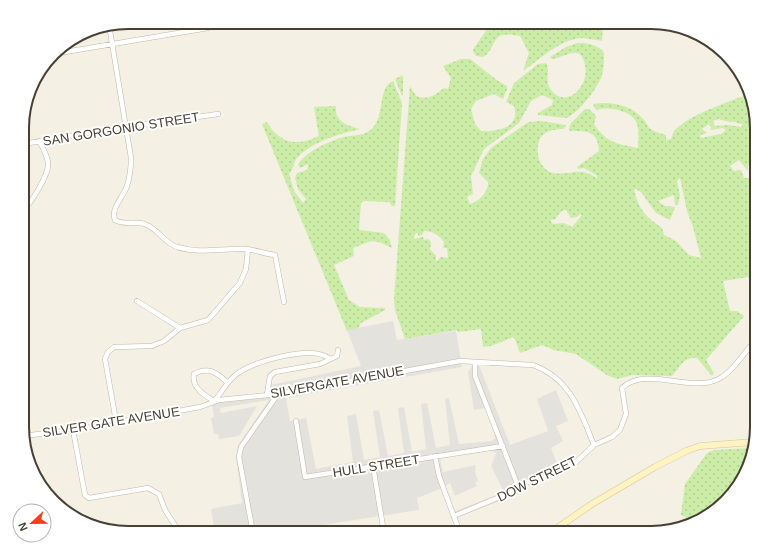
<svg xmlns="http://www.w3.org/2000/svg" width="779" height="555" font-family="Arial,sans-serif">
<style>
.grass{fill:url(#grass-dots);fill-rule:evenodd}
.parking{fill:#e4e2dd}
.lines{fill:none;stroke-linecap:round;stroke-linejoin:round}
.street-casing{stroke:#c1b8a6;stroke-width:5.5}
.secondary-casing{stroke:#d9c88e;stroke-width:7}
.street{stroke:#fff;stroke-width:4.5}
.secondary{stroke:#fff3c3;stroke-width:6}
.labels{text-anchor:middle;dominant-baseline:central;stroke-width:4;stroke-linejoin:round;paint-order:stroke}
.street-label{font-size:13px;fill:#474033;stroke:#fff}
.rim{fill:none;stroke:#474033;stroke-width:2}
</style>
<defs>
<pattern id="grass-dots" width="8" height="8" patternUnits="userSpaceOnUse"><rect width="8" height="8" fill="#cceda8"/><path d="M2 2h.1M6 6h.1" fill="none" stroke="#b1cc91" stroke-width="1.8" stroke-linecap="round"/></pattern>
</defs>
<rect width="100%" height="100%" fill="#f4f0e4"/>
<path class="grass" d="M492,22H603L602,41C596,40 589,39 583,38C562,38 540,59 523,71L529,53L520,36C488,29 499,47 483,57L476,56L473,51L474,48Z
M577,43C586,43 599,44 604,53C604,61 604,70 601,78C595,91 580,111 567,118L538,115V113L552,105L553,100L542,95L531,101L519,123L484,149L471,176L473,194L467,197L470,204C479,202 489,191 488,182L479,173L483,159L491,148L524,125L529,122L541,121L566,125L564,129C557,129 546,130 541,137C534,148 538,170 553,173C572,176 579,165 598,179L596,175L584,168L578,169L577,167L599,151C598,131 588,131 570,131L569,129L571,123L585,109H589L596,116L594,124C606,143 618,144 638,148C639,130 641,117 621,111C612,108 605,108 596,110L593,104C611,101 632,105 644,120C647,123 648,128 652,130C656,132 662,134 666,135V140L671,139C672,135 674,130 677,128C692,114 730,101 749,94L757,122V175L754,174L753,165H748V171L739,160L730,166L734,171L741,170L744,178H757V256L753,271L757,293V309L749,277L723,281L730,311H737L744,316L706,360L714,373L712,376L697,358C684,356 680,367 672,376L632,375L617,379L607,375L576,354L554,350L542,345L520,353L514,337L491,346L483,347L481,329L458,332L457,330L405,339L395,310L394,299L410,86L416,96C428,100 434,96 444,88L448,89L451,78L443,66L461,59H470L498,81L507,86V89L503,99L494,94L476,101L471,109L475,124L481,131C497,132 521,128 514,106L506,102L514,83L538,64L546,63C551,71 544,81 551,90C569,113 598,78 580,54C570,50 562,58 552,59L550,57L566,47ZM719,119C727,123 734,120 743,125L741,127L728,125L715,126L713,121ZM709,124L711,127L710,130L723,128L726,130L721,134L701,138L700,135L707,133L702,129ZM680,178L687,211L693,227L701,258L689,255L676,241L664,235L662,228C646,217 639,210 634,190L636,189L641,192L656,213L670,220L675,207L665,206L658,201L674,195L675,205H678L680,196L677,181ZM563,210H566L571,218L577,217L580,214L582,215L572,227L564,223L553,224L550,220L556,219L557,216ZM424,231C434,231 438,235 444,242L443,248H447L448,258L441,257L436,262V256L430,249L431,242L428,239L424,240L423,237L413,239L416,233H418V236L422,235Z
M403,75V95L402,96L395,79Z
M393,81L402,103L395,206H392L389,202L363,201L361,203L359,230L384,233L390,240L392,248L379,242L371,241L353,248L354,256L334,265L349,300L360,307L385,308V310L361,323L358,329L347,331L262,124L267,122C280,145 298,146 319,136L314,107L336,106C334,122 348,126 360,129C339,134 313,141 297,158C293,163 294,169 289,174L294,191L303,203L306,199L298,189L295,178L297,173L307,170L308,164L300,168L298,165C303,153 331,140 344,137C351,135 359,136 366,133C388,122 375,89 393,81Z
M751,448L735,492L697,522L688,524L690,519L681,515L685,484L707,453L715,450Z
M572,526L596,529L605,533H561Z"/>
<path class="parking" d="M393,321L397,340L456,331L462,367L286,398L290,421L306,418L316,469L353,462L347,416L356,414L364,460L380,457L373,411L379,410L388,456L404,453L398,408L404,407L412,452L426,449L421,404L427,403L436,448L450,445L445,399L449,398L459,444L492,441L495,438L493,426L485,408L474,410L468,372L472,366L479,365L510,445L548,431L537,399L556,390L568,421L556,426L563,441L551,448L558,467L519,483L523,492L453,519L450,513L504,492L491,466L496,453L491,450L440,458L443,472L476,465L475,472L478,480L475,483L477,486L455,496L450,483L440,489L417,498L419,510L303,528V533H215L211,509L242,503L236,457L238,445L269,400L220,408L221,413L257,406L239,436L219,439L218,434H214L211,418L214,417L212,403L267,395L271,385L361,366L347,330Z"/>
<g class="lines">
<defs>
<path id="street" d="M197,22L198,30
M109,25L131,158C131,168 130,176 127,186C124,196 110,209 115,220C124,226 137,220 147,225C158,230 165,243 177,247C200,254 221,248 244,249C253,249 265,254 275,255L284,302
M53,54L208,28
M23,144L125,127L218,114
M23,210C31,204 49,174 48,164C48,156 43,148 39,141
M757,260V277
M137,301L180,328
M475,363V376L518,486
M267,394L270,376L275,372L320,364L337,356L338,350
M214,401C204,395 191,387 194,374C208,366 217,373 227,382
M23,402L28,435
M212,403C222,394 226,381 238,373C255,361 313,344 330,359
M116,421L105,359L108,352L114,347L152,346L164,341L180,328L208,320L240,283L246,269L248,249
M296,421L305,477L503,446
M73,430L85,495L89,498L148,488L159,494L165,510L180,533
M23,436L80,429L200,407L219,400L278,394L460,361L533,365C571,379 580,411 594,445
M435,456L439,476L460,533
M373,466L384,533
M454,516L519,489L518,486L575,463L594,445L612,437L620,430L626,414L622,388C647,364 694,396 722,377C736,368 746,350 757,338
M253,533L239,457L241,447L278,394"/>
<path id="secondary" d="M550,533L592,504L655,467L686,451L700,446L754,442"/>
</defs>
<use href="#street" class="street-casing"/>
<use href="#secondary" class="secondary-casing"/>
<use href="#street" class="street"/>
<use href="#secondary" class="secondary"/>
</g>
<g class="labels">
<g class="street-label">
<text transform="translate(121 129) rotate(-9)">SAN GORGONIO STREET</text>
<text transform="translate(337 382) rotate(-10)">SILVERGATE AVENUE</text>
<text transform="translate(111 422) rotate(-9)">SILVER GATE AVENUE</text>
<text transform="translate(376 466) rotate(-9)">HULL STREET</text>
<text transform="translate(537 479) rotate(-26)">DOW STREET</text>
</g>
</g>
<path d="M0 0H779V555H0ZM128 29H651A99 99 0 0 1 750 128V427A99 99 0 0 1 651 526H128A99 99 0 0 1 29 427V128A99 99 0 0 1 128 29Z" fill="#fff" fill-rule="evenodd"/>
<path class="rim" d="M128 29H651A99 99 0 0 1 750 128V427A99 99 0 0 1 651 526H128A99 99 0 0 1 29 427V128A99 99 0 0 1 128 29Z"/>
<g transform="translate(32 523) rotate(248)"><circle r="19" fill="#ffffff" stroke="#b5b3ad"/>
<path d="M0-3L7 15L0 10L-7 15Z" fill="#ff3c10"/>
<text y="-6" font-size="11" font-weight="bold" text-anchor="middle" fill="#474033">N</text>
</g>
</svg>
